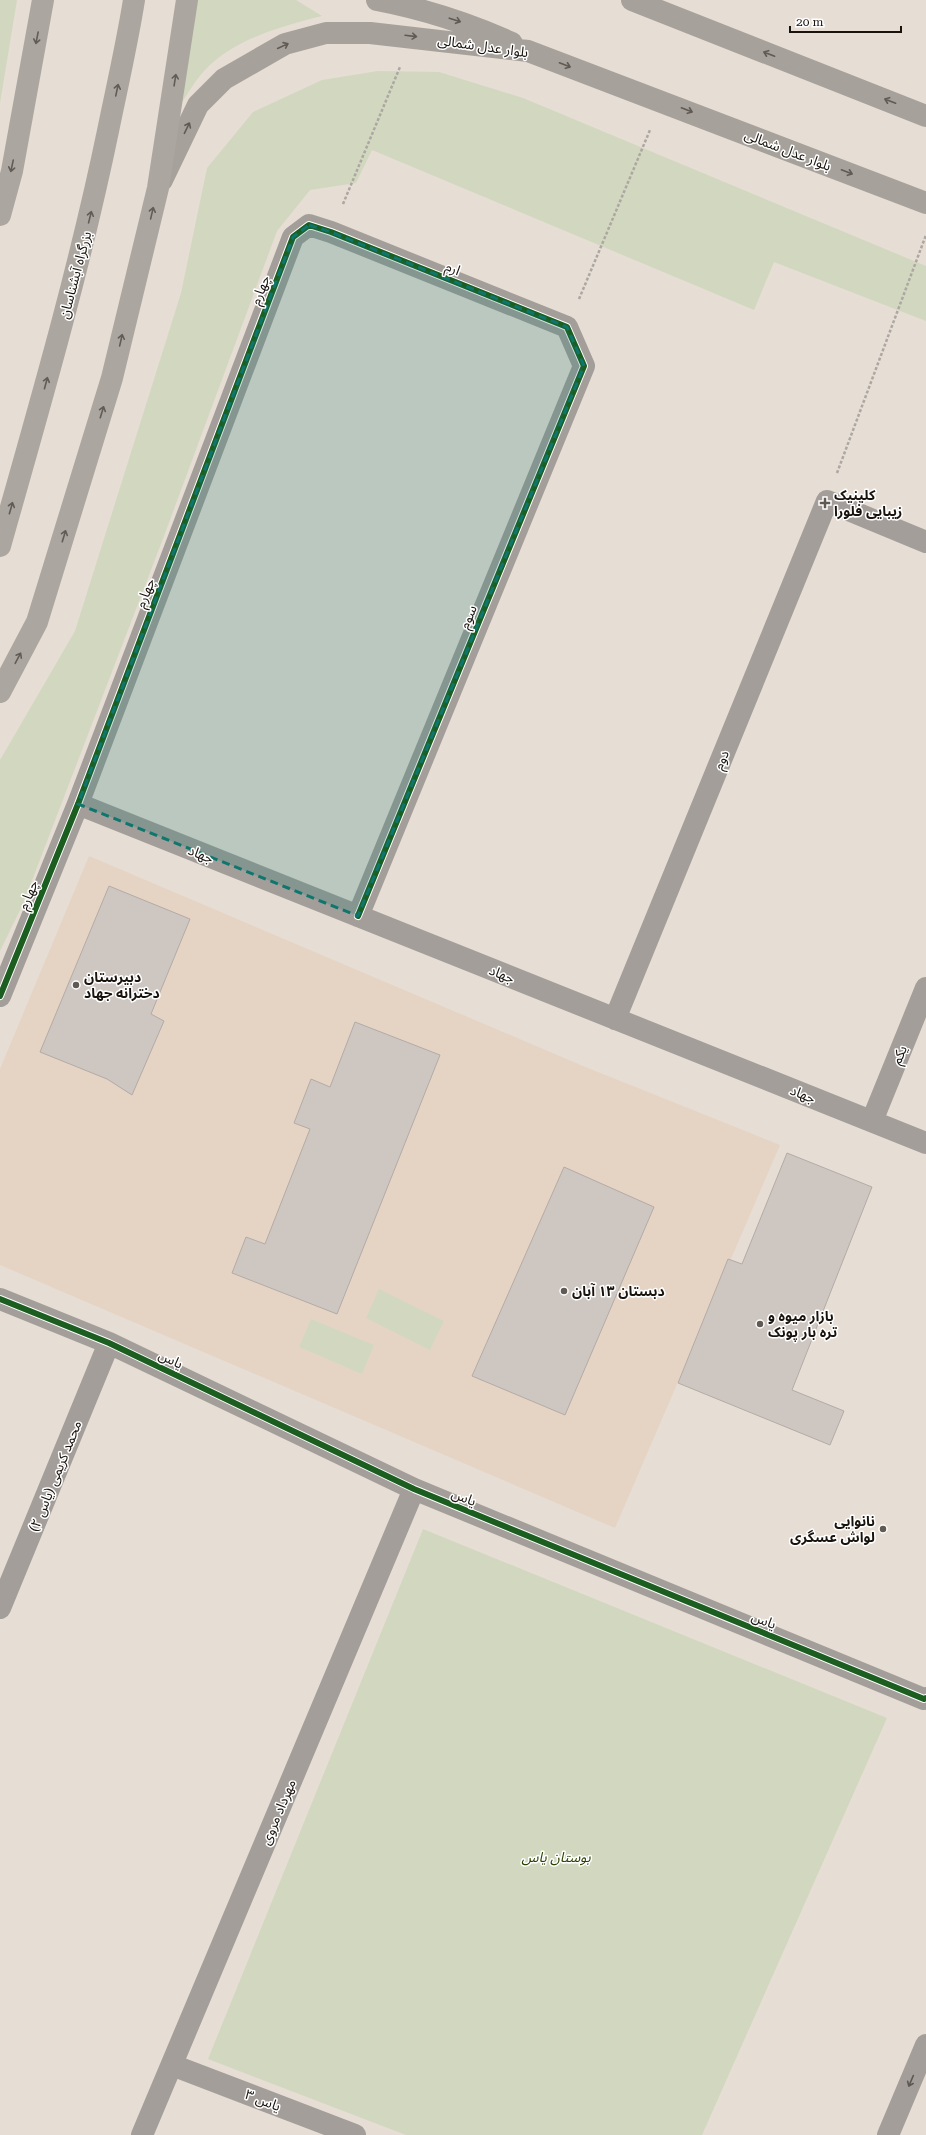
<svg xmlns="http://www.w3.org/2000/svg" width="926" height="2135" font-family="'Roboto Serif','Noto Sans Arabic',serif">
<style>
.built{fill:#e5d4c4}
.green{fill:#d2d8bf}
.building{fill:#cec6c1;stroke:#b3aba6}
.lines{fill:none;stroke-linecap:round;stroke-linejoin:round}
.path{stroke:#aca7a2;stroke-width:2.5;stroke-dasharray:3 2;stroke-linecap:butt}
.minor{stroke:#a39e9a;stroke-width:22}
.major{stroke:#a6a19b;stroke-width:22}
.highway{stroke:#aca6a0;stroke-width:22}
.cycleway-casing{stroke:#fff;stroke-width:8}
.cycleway{stroke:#1b5e20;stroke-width:6}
.oneway{stroke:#605a54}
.oneway2{stroke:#625c57}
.oneway3{stroke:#5e5854}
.marked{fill:#0f766e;fill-opacity:0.2;stroke:#0f766e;stroke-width:3;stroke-dasharray:8 5;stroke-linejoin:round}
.poi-dot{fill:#615a53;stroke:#fff;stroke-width:1.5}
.labels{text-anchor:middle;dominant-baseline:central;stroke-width:3;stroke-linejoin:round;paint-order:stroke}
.street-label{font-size:14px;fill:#19130e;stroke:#fff}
.poi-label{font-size:14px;font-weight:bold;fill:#19130e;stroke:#fff;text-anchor:start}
.park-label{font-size:14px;font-style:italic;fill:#2a4200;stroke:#fff}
</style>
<rect width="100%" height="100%" fill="#e6ddd4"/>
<path class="built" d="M89,856L583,1066L780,1145L615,1528L0,1265V1069Z"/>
<path class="green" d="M0,0H17L0,103Z
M195,0H296L322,16C282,26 235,39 206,69C195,80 187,95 179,107Z
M378,71L439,72L523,98L926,266V321L774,262L754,310L372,150L356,183L310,190L277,231L164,536L23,904L0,951V760L75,631L181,293L207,168L253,112L322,80Z
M379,1289L444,1321L430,1350L366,1318Z
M311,1319L374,1345L362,1374L299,1347Z
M423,1529L887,1718L702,2135H406L208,2059Z"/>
<path class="building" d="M109,886L190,919L151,1014L164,1021L132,1095L107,1079L40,1052Z
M355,1022L440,1055L337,1314L232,1273L246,1237L265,1244L310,1129L294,1123L311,1079L330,1087Z
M787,1153L872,1187L792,1390L844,1411L830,1445L678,1383L728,1259L742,1264Z
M564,1167L654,1207L565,1415L472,1376Z"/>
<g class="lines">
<path class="path" d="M343,204L400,67
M579,299L650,130
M837,473L926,235"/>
<path class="minor" d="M78,804L926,1143
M0,996L78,804L293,237L309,225L331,232L567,327L584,366L358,916
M615,1019L827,501L926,542
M872,1121L926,988
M0,1299L109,1343L414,1489L924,1699L926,1698
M0,1608L109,1343
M172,2065L355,2135
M142,2135L414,1489
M888,2135L926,2045"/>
<path class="major" d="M377,0C424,9 468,23 512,43
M632,0L926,116
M162,180L198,105L224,79L285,44L326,33H370L528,51L926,203"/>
<path class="highway" d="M0,215L12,171L43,0
M0,546C39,408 79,271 108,131C117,87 127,44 134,0
M0,692L37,622L112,378L158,188L187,0"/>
<defs>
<path id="cycleway" d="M0,996L78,804L293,237L309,225L331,232L567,327L584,366L358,916
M0,1299L109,1343L414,1489L924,1699L926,1698"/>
</defs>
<use href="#cycleway" class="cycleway-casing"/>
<use href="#cycleway" class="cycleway"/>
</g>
<defs><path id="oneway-shaft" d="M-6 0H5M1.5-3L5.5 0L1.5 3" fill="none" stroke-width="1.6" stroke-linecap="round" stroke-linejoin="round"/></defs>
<g class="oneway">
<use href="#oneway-shaft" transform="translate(455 20) rotate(18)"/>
<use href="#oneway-shaft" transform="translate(411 36) rotate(7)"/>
<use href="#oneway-shaft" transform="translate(283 46) rotate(-25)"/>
<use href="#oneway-shaft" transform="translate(769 54) rotate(-159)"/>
<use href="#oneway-shaft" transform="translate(565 65) rotate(21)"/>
<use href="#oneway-shaft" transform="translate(890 101) rotate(-159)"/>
<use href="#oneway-shaft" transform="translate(687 110) rotate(21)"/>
<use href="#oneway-shaft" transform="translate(187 128) rotate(-64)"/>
<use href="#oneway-shaft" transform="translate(847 172) rotate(21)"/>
</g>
<g class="oneway2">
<use href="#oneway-shaft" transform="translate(37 38) rotate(101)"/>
<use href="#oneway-shaft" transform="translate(175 80) rotate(-81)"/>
<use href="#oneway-shaft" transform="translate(117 90) rotate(-78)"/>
<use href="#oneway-shaft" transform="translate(12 166) rotate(102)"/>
<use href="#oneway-shaft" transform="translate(152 213) rotate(-77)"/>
<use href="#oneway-shaft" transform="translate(90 217) rotate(-76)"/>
<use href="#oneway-shaft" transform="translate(121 340) rotate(-77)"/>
<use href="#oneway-shaft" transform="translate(46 383) rotate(-75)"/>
<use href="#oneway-shaft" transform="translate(102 412) rotate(-73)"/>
<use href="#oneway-shaft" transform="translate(11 508) rotate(-74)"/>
<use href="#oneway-shaft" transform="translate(64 536) rotate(-73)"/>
<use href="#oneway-shaft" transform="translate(18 658) rotate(-62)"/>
</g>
<use class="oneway3" href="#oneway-shaft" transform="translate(911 2081) rotate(113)"/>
<path class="marked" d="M309,225L331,232L567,327L584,366L358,916L78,804L293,237Z"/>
<g class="poi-dot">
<path d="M823 497h4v4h4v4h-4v4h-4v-4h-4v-4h4z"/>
<circle cx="76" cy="985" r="4"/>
<circle cx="564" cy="1291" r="4"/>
<circle cx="760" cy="1324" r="4"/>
<circle cx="883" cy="1529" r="4"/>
</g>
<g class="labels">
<g class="street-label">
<text transform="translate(483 46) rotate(8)">بلوار عدل شمالی</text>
<text transform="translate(788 150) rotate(21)">بلوار عدل شمالی</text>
<text transform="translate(453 268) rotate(22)">ارم</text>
<text transform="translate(75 275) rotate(-75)">بزرگراه آبشناسان</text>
<text transform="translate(260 290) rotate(-69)">چهارم</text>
<text transform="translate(145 593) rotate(-69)">چهارم</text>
<text transform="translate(468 617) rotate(-68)">سوم</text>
<text transform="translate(721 760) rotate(-68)">دوم</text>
<text transform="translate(201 854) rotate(22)">جهاد</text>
<text transform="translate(28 895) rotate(-68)">چهارم</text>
<text transform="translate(502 974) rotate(22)">جهاد</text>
<text transform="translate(899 1055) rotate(-68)">یکم</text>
<text transform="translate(803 1094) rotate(22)">جهاد</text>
<text transform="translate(171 1359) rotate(26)">یاس</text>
<text transform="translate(55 1476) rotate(-68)">محمد کریمی (یاس ۲)</text>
<text transform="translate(464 1497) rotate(22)">یاس</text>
<text transform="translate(764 1620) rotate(22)">یاس</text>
<text transform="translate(278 1812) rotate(-67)">مهرداد مروی</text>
<text transform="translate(263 2100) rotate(21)">یاس ۳</text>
</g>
<g class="poi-label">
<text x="834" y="495">کلینیک<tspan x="834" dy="16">زیبایی فلورا</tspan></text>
<text x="84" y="977">دبیرستان<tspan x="84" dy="16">دخترانه جهاد</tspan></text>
<text x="572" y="1291">دبستان ۱۳ آبان</text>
<text x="768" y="1316">بازار ميوه و<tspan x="768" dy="16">تره بار پونک</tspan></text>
<text x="875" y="1521" text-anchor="end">نانوایی<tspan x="875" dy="16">لواش عسگری</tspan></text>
</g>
<g class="park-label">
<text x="556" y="1857">بوستان یاس</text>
</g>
</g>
<path d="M790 26v6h111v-6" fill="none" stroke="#19130e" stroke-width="2"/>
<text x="796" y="26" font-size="12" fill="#19130e" stroke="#ffffff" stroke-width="3" paint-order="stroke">20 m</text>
</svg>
